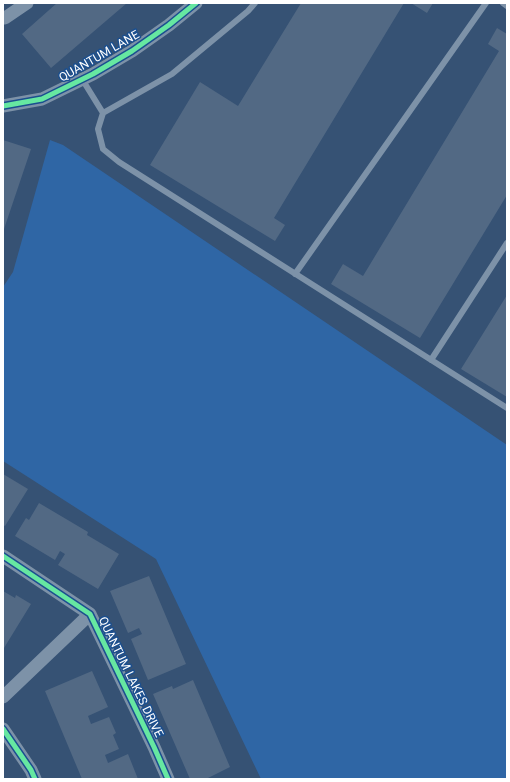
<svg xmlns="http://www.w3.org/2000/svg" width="510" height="782" font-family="Roboto,sans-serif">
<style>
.green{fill:#2f66a5}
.building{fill:#526984}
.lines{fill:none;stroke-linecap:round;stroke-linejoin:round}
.service{stroke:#7d92a8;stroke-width:6}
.minor{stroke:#7d92a8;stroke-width:13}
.cycleway-casing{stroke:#1b4f8f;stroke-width:8}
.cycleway{stroke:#66e7a1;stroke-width:5}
.labels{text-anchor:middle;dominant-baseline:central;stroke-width:3;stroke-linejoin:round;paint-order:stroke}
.street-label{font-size:12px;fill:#fff;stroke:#1b4f8f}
</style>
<rect width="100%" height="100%" fill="#365274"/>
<path class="green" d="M50,140L63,145L507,445V779H319L298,778L297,779H261L156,559L3,461V287L13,272Z"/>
<path class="building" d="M57,3H127L51,68L22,34Z
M301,3H404L274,218L285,225L275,241L150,165L200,82L238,106Z
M411,3H433L427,13Z
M497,28L507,34V195L420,338L331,284L343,264L363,276L499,51L488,44Z
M3,140L31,149L3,232Z
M507,295V397L461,369Z
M3,474L28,489L5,526L3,525Z
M39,503L88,532L87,535L119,554L98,589L58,565L65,554L60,551L55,560L15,536L26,518L29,520Z
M149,576L186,664L148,680L131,639L142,634L139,628L128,633L110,591Z
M3,591L15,598L16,595L31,604L4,648L3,647Z
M92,671L108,707L88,716L91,724L109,717L116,733L113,735L119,749L105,755L108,763L128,754L138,779H82L45,691Z
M193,680L230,767L206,779H190L153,694L172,686L173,689Z"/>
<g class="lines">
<path class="service" d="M503,3L507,6
M82,79L103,113L98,129L103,149L119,162L507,408
M103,113L172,74L248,11L255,3
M295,274L486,3
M431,360L507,243"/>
<path class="minor" d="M3,18H5L27,3
M3,106L42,99L93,74L132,51L169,25L196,3
M3,556L90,614L154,747L168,779
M3,697L90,614
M3,729L31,770L35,779"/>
<defs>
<path id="cycleway" d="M3,106L42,99L93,74L132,51L169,25L196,3
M3,556L90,614L154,747L168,779
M3,729L31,770L35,779"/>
</defs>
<use href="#cycleway" class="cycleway-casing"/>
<use href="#cycleway" class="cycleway"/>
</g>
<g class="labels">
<g class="street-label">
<text transform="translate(99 56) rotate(-30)">QUANTUM LANE</text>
<text transform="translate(131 677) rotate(64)">QUANTUM LAKES DRIVE</text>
</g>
</g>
<rect width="510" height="782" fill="none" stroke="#ffffff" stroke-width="8"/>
</svg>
